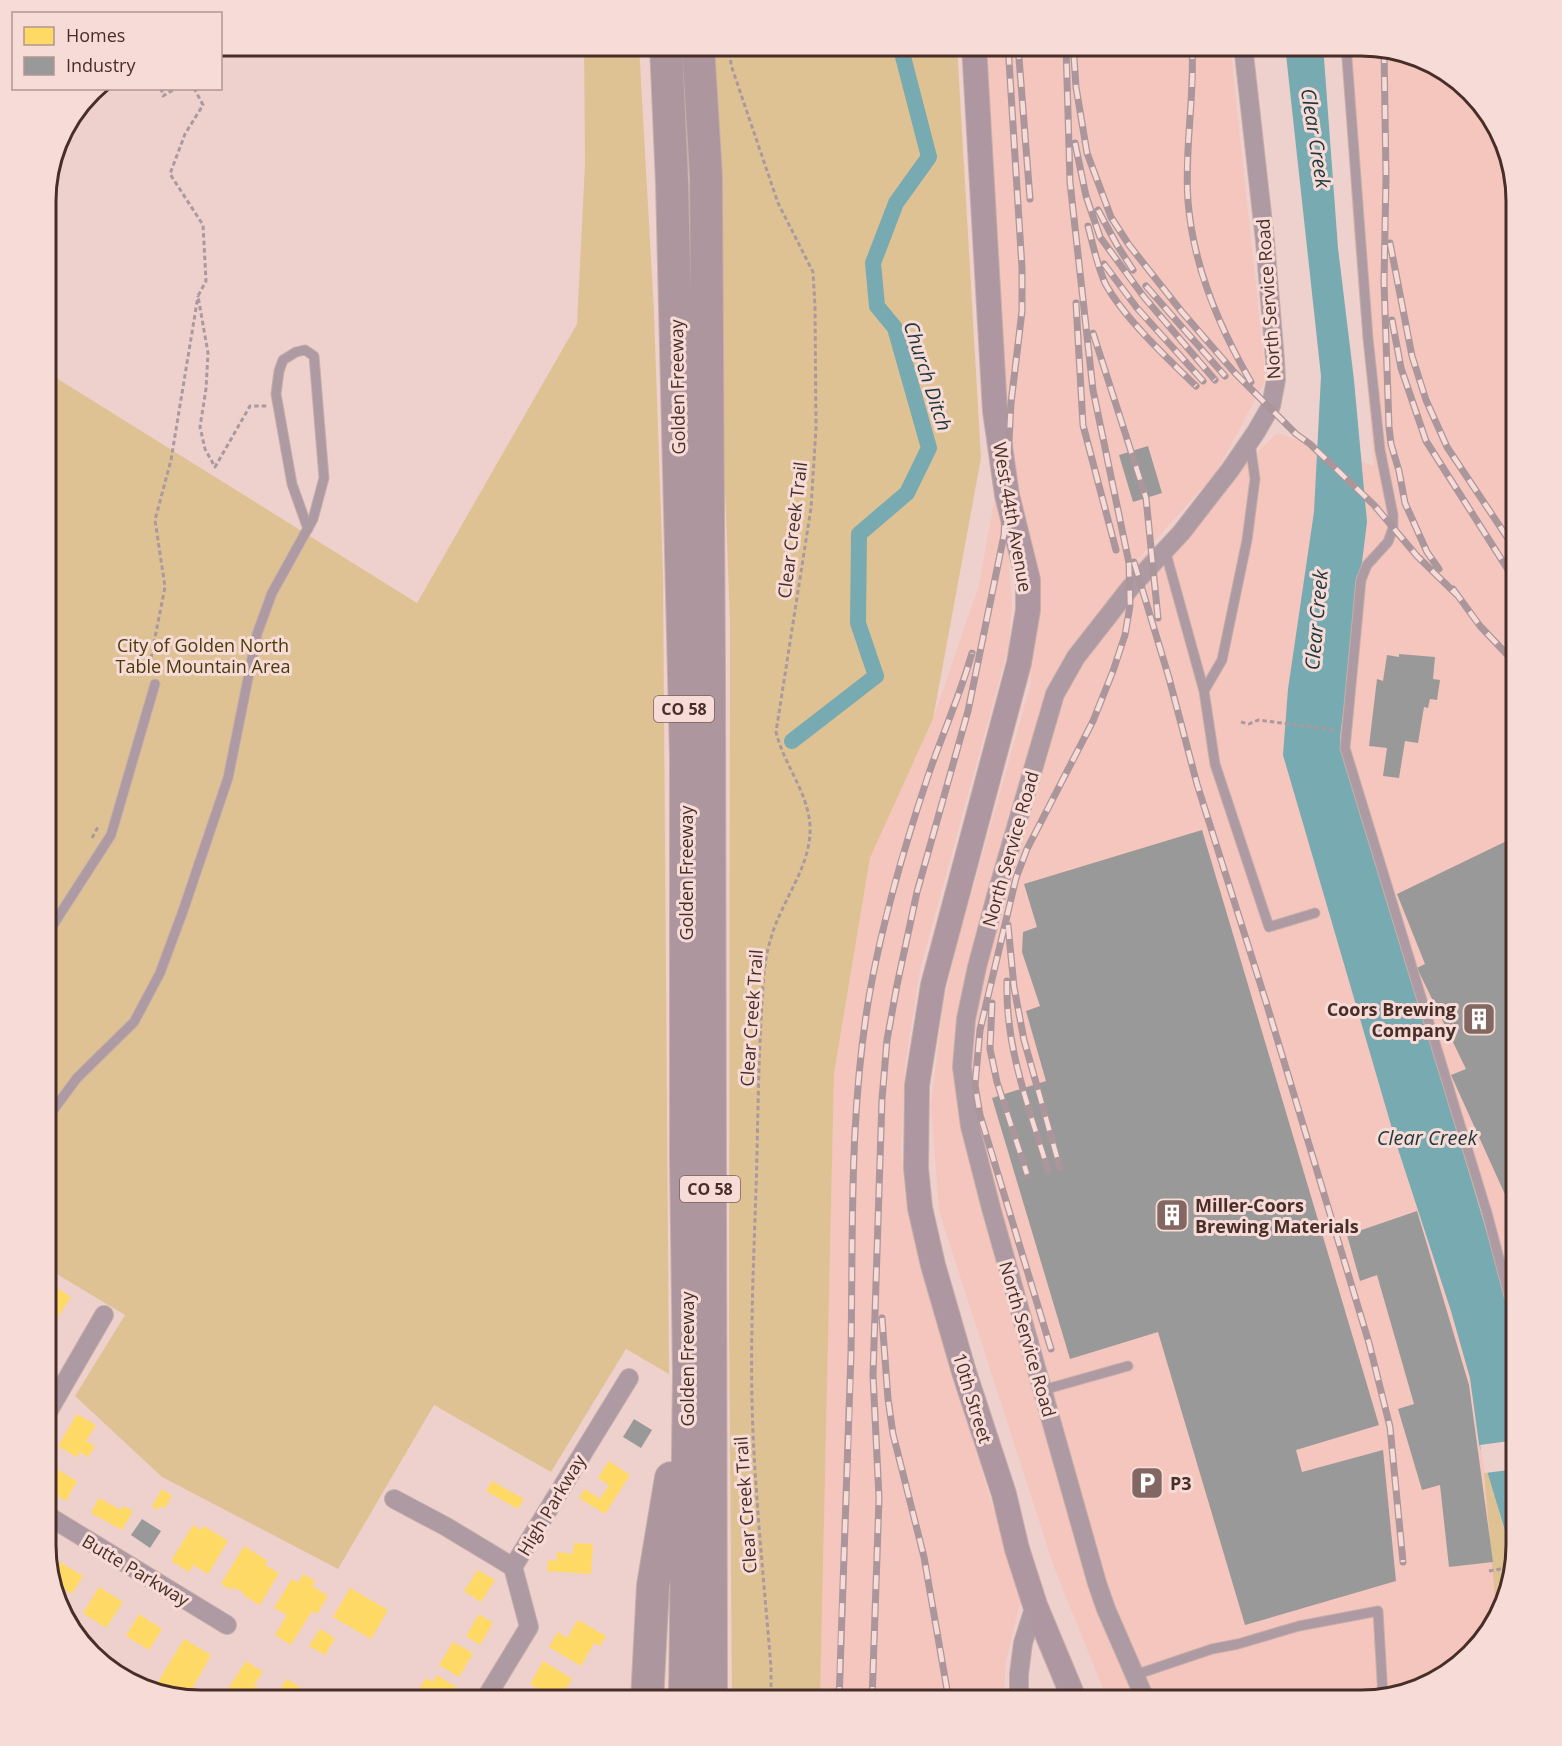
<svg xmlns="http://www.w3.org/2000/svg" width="1562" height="1746" font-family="'Open Sans',sans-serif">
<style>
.built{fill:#f4c6bd}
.green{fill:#dfc294}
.water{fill:#78aab2}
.pier{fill:#eed1cc}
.homes{fill:#ffd966}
.industry{fill:#999}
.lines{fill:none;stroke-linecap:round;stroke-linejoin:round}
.canal{stroke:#78aab2;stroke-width:16}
.lane-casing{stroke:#c7afaa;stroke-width:11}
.street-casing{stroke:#c7afaa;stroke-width:20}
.secondary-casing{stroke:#c7afaa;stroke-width:26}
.highway-casing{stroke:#c7afaa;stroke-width:34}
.path{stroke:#ab999f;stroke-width:3;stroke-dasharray:4.5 3;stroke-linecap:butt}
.lane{stroke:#ae9aa3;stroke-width:9}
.street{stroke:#ae9aa3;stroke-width:18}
.secondary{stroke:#af97a1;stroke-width:24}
.highway{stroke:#ad969d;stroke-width:32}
.rail-casing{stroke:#ab969c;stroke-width:7}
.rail{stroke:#f7dbd6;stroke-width:4.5;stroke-dasharray:14;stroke-linecap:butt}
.labels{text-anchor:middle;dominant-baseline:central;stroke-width:6;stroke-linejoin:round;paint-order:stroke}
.shield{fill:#f7dbd6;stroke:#7c625d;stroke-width:1.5}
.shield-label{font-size:16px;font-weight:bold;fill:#482e29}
.street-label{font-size:18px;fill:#482e29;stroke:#f7dbd6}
.park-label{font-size:18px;fill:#4a3b0a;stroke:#f7dbd6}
.poi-label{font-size:18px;font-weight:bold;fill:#482e29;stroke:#f7dbd6;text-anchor:start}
.water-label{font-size:20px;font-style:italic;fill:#1e383d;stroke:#f7dbd6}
.rim{fill:none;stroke:#482e29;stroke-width:3}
</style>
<rect width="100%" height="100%" fill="#eed1cc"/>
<path class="built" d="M978,45H1230L1266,379L1216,473L1126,572L1278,433L1374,466L1352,213L1344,45H1371L1431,61L1485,106L1509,150L1517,200V1546L1501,1615L1456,1669L1412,1693L1362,1701H1108L1054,1567L939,1211L931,1105L943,1005L958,941L1031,683L1017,504L1008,548L1012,602L1009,645L920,970L905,1065L901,1151L907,1208L948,1359L1021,1599L1006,1661L1003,1701H820L834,1074L870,858L933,719L979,585L1004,448Z"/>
<path class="green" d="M584,45H639L654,312L663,572L669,1374L626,1349L551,1472L434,1405L338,1569L162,1477L75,1396L125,1315L45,1267V371L417,603L577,324L585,164Z
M703,45H957L981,458L933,719L870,858L834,1074L820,1701H732L729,1319L730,623L715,223Z
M1484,1473H1488L1513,1561L1501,1615L1497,1619Z"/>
<path class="water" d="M1285,45H1323L1338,248L1354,380L1367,522L1340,738L1517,1334V1546L1514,1561L1479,1444L1470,1378L1451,1311L1398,1149L1283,755L1288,689L1314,512L1321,376Z"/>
<path class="pier" d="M1517,1440V1469L1485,1473L1480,1445Z"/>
<path class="homes" d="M52,1285L71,1297L52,1326L45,1321V1295Z
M77,1414L96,1425L86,1441L95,1446L88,1457L80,1452L77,1457L58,1446Z
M609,1461L630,1475L605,1514L579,1498L585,1489L600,1499L609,1485L598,1478Z
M48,1464L77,1481L66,1501L45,1489V1469Z
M492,1481L524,1499L518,1509L486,1491Z
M162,1489L172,1496L165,1508L160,1506L158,1510L152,1506Z
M99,1498L121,1510L123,1506L133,1511L122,1530L91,1513Z
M193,1525L201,1530L204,1526L228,1541L208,1574L193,1565L189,1572L171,1561Z
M574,1543L593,1544L591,1574L547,1571L548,1560L557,1561V1552L573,1554Z
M244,1546L268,1561L265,1565L279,1573L260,1605L243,1595L244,1593L233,1587L231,1590L221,1584Z
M60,1562L83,1576L72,1594L61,1587L63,1585L51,1577Z
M478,1570L495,1580L481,1602L464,1591Z
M303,1574L315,1581L312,1586L328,1596L317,1614L312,1611L291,1645L275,1635L287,1615L274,1608L292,1579L298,1583Z
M99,1587L123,1602L106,1628L83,1613Z
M350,1588L388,1610L371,1639L333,1617Z
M139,1614L162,1629L149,1650L126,1636Z
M479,1614L493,1623L480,1645L466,1636Z
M578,1620L606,1636L600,1646L594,1643L581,1666L549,1647L558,1632L567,1638Z
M320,1629L335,1638L325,1655L309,1646Z
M184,1639L211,1655L187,1698L158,1682Z
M453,1642L473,1653L459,1677L439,1665Z
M246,1661L263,1672L254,1685L274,1698L287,1679L316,1698L315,1701H241L226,1692Z
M543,1661L572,1679L558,1701L530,1684Z
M437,1675L456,1687L448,1701H425L416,1695L426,1678L433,1682Z"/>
<path class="industry" d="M1148,446L1162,493L1133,502L1119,455Z
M1399,654L1435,657L1433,679L1440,680L1437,700L1430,699L1428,708L1424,707L1418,743L1405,741L1399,778L1383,776L1387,748L1369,746L1377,679L1383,681L1387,655L1399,657Z
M1202,830L1379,1425L1296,1450L1302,1472L1383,1450L1396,1581L1245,1625L1158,1332L1070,1359L992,1098L1046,1081L1026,1011L1040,1006L1022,952L1023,932L1037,927L1024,884Z
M1517,836V1221L1451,1075L1466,1069L1417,968L1425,964L1397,894Z
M1417,1211L1469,1385L1493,1562L1449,1567L1440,1485L1422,1490L1398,1409L1414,1404L1377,1275L1360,1281L1347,1235Z
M634,1419L652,1430L641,1448L623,1437Z
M142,1519L161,1531L150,1548L131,1535Z
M581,1691L597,1701H575Z"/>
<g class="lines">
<path class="canal" d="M792,741L876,676L858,623L859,534L907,493L929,448L895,328L877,306L873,263L896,203L929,157L900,45"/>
<defs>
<path id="lane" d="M1346,45L1368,338L1380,450L1393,515V528L1388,542L1367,565L1361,580L1345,748L1487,1213L1509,1296L1517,1316
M1165,550L1204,691L1222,660L1247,540L1255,479L1250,443
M1204,691L1215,764L1269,927L1315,913
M45,946L53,925L111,835L155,684
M45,1121L77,1078L134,1022L160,973L183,911L228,778L257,634L272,593L313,519L324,478L314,356L305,350L296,352L283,360L279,371L276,394L292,484L308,529
M1043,1390L1128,1366
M1135,1675L1212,1649L1238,1644L1299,1626L1378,1611L1383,1697"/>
<path id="street" d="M45,1417L104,1315
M394,1499L445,1526L513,1567
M45,1514L227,1625
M484,1701L529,1627L513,1567L629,1378
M1019,1701V1674L1023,1643L1035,1605
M1146,1701L1106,1609L1097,1583L991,1208L970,1126L962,1067L966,1019L977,967L996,896L1055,694L1076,657L1130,588L1181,533L1230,470L1256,432L1271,406L1276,380L1275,360L1265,241L1243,45"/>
<path id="secondary" d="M974,45L995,411L1007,495L1028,580V610L1019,663L933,985L917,1085L916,1168L920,1208L933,1265L964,1372L1004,1494L1017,1549L1035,1605L1075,1701"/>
<path id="highway" d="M666,45L672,183L686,756V1157L689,1373L685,1701
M698,45L706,176L709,678L711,1701
M647,1701L653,1586L671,1478"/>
</defs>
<use href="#lane" class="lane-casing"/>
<use href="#street" class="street-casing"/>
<use href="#secondary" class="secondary-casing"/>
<use href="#highway" class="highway-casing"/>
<path class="path" d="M730,45L731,65L778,203L813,272L815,306L816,428L811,508L776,732C784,765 808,792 810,826C812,866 781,901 771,938C764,959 763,983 762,1004C758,1066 758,1128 756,1190C753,1277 749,1366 754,1453C758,1524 765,1595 771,1667V1701
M161,88L163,96L176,88
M194,88L203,105L185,134L170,174L203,225L206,281L198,296L208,353L206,389L200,427L205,449L215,467L250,406H267
M148,673L165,587L155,520L171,460L198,296
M1241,722L1249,724L1258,720L1336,730
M92,838L99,825
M1489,1571L1512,1567"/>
<use href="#lane" class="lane"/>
<use href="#street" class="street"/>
<use href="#secondary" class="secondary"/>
<use href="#highway" class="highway"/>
<defs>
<path id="rail" d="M1018,45L1030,199
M1192,45C1195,97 1184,149 1188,201C1193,266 1219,327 1251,382
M1384,49L1386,177L1384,282L1389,427L1391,444L1399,471L1405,503L1427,552L1439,569
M1074,57L1076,87L1087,153L1111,217L1129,245L1182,312L1235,373L1296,434L1310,444L1374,505L1417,556L1457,595
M1075,143L1086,196L1100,237L1144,297L1215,380
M1098,210L1117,245L1133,270
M1088,226C1093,245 1097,265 1105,283C1123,317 1168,359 1196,386
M1390,243L1412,356L1426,400L1447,447L1517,552
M1104,264L1137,308L1203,381
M1146,286L1225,376
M1076,303L1083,425L1116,550
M1392,320L1401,368L1426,441L1514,579
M1093,333L1146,498L1158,618
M1134,562L1169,678L1197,784L1266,1002L1369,1343L1390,1427L1403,1562
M1453,589L1480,626L1517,665
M1008,925L1014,987L1024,1040L1060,1168
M1007,981C1005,1047 1029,1108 1048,1170
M992,1003L990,1049L997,1082L1027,1174
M882,1318L888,1399L893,1434L924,1557L949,1701
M1051,1349L980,1115L975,1085L980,1030L1016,878L1027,849L1093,721L1113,671L1125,635L1130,606L1129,563L1093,390L1070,182L1066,45
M839,1701C842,1585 848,1469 851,1353C853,1233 849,1110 870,991C883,919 904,848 927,779C941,737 960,696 972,653
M872,1701L879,1498L873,1375L882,1099L887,1040L897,985L917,892L968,711L1004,535L1011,403L1022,311V268L1008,45"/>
</defs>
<use href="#rail" class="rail-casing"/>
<use href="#rail" class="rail"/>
</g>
<defs>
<symbol id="building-square" viewBox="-11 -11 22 22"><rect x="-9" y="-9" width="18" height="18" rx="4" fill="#826762" stroke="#f7dbd6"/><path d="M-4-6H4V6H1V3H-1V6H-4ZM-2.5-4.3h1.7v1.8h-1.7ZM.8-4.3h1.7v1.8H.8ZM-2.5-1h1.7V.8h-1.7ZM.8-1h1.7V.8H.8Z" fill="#fff"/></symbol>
<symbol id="parking-square" viewBox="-11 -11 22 22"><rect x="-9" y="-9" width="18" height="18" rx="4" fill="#826762" stroke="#f7dbd6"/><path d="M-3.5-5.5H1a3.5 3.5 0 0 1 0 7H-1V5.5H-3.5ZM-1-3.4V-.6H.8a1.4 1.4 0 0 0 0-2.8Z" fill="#fff"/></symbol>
</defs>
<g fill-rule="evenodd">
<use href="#building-square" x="1460" y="1000" width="38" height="38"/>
<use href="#building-square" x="1153" y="1196" width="38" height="38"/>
<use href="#parking-square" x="1128" y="1464" width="38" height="38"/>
</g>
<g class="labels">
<g class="shield">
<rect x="654" y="696" width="60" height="26" rx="4.5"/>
<rect x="680" y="1176" width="60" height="26" rx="4.5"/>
</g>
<g class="shield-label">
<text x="684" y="709">CO 58</text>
<text x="710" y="1189">CO 58</text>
</g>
<g class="street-label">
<text transform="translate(1268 299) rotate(-94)">North Service Road</text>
<text transform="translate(677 387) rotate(-91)">Golden Freeway</text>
<text transform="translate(1013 517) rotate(80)">West 44th Avenue</text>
<text transform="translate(792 530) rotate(-83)">Clear Creek Trail</text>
<text transform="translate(1010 849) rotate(-74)">North Service Road</text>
<text transform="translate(686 873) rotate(-90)">Golden Freeway</text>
<text transform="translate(751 1018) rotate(-86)">Clear Creek Trail</text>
<text transform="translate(1028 1339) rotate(74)">North Service Road</text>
<text transform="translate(687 1359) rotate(-90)">Golden Freeway</text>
<text transform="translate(973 1398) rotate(73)">10th Street</text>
<text transform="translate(551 1505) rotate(-59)">High Parkway</text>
<text transform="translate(745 1505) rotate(-94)">Clear Creek Trail</text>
<text transform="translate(136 1570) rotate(31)">Butte Parkway</text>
</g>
<g class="park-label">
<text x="203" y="645">City of Golden North<tspan x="203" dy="21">Table Mountain Area</tspan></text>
</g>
<g class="poi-label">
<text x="1456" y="1009" text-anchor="end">Coors Brewing<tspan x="1456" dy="21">Company</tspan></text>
<text x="1195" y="1205">Miller-Coors<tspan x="1195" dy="21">Brewing Materials</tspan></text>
<text x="1170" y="1483">P3</text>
</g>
<g class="water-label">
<text transform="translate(1316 138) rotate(81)">Clear Creek</text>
<text transform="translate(928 376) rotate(72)">Church Ditch</text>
<text transform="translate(1316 620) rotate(-85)">Clear Creek</text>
<text x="1427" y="1137">Clear Creek</text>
</g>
</g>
<path d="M0 0H1562V1746H0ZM201 56H1361A145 145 0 0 1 1506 201V1545A145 145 0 0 1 1361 1690H201A145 145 0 0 1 56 1545V201A145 145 0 0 1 201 56Z" fill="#f7dbd6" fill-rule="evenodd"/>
<path class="rim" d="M201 56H1361A145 145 0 0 1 1506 201V1545A145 145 0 0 1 1361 1690H201A145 145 0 0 1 56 1545V201A145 145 0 0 1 201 56Z"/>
<rect x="12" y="12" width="210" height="78" fill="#f7dbd6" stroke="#b19691" stroke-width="1.5"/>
<rect x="24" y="27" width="30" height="18" fill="#ffd966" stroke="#b19691" stroke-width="1.5"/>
<text x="66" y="42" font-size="18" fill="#482e29">Homes</text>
<rect x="24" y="57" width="30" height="18" fill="#999999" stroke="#b19691" stroke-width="1.5"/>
<text x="66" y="72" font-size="18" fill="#482e29">Industry</text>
</svg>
